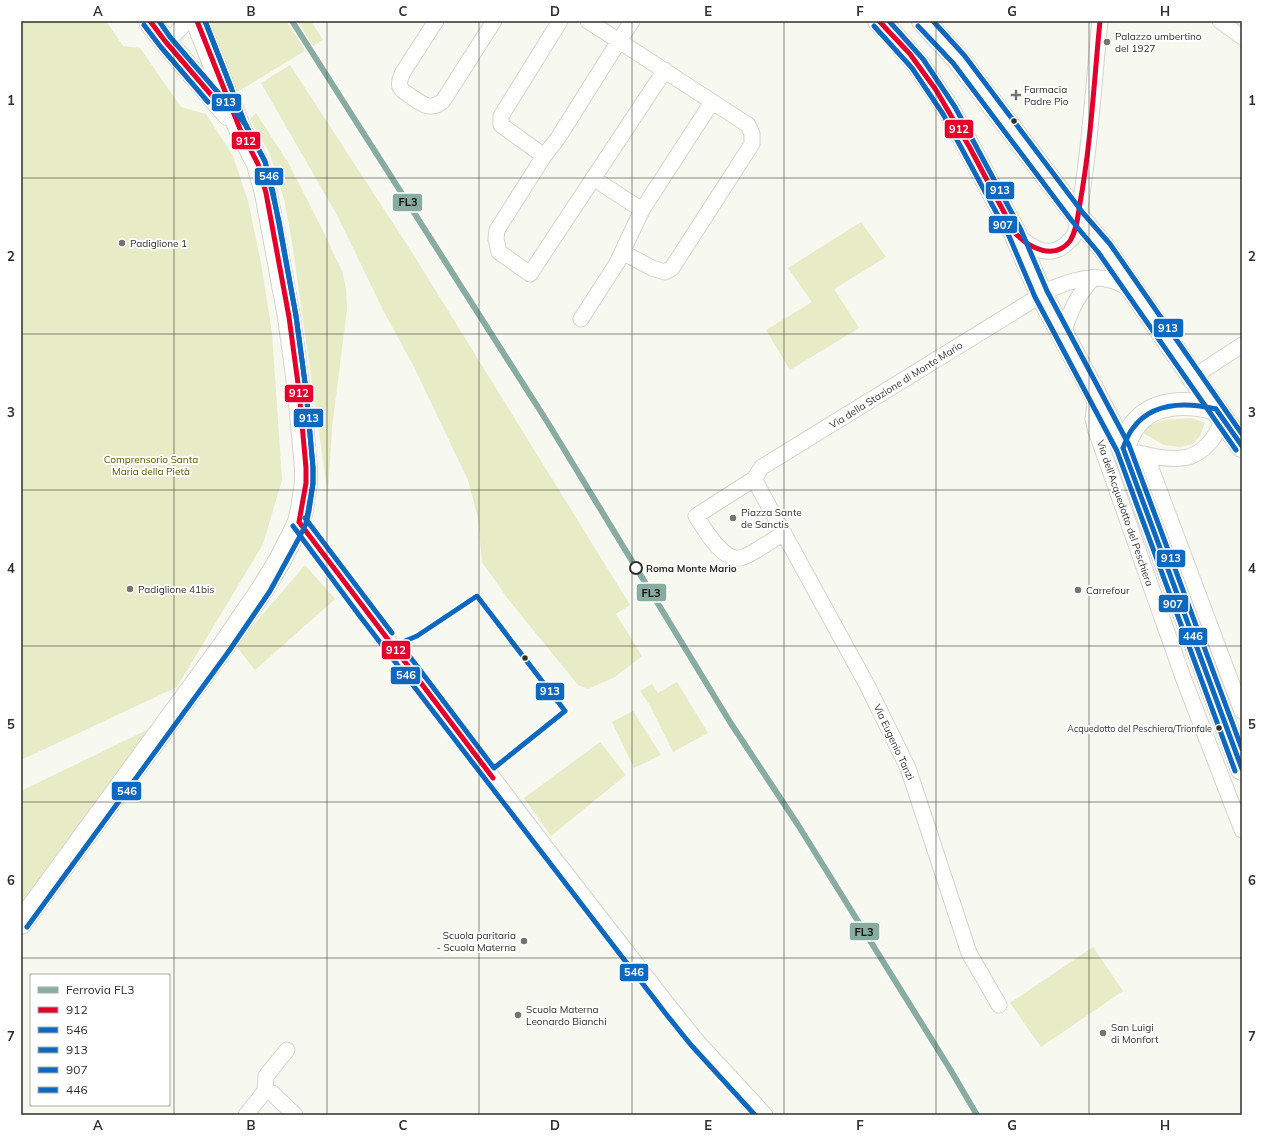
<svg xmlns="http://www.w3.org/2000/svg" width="1263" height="1136" font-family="Mulish,sans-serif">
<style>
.green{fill:#e7ebc6}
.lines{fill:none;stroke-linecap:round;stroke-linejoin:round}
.street-casing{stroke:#d4d5ce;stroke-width:17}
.secondary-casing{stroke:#d4d5ce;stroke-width:24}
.primary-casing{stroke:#d4d5ce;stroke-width:24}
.street{stroke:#fefefd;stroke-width:15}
.secondary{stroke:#fefefd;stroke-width:22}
.primary{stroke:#fefefd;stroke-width:22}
.bus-1-casing{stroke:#fff;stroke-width:8}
.bus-2-casing{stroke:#fff;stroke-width:8}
.bus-3-casing{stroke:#fff;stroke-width:8}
.bus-4-casing{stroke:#fff;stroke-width:8}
.bus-5-casing{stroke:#fff;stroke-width:8}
.bus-1{stroke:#e4002b;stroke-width:5}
.bus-2{stroke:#0c69bf;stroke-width:5}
.bus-3{stroke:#0c69bf;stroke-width:5}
.bus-4{stroke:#0c69bf;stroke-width:5}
.bus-5{stroke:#0c69bf;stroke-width:5}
.rail-1-casing{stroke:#fff;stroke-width:9}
.rail-1{stroke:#88aca0;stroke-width:6}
.grid{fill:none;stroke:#2e2f28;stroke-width:1;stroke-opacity:0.55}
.poi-dot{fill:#74756e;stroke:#fff;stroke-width:1.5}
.bus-dot{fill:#2e2f28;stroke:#fff;stroke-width:1.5}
.stop-dot{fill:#fff;stroke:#2e2f28;stroke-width:2}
.labels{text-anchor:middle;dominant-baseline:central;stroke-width:4;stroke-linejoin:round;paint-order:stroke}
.bus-label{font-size:9px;fill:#2e2f28;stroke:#fff;text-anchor:end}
.poi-label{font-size:10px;fill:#2e2f28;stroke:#fff;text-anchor:start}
.street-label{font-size:10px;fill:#2e2f28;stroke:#fff}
.park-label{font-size:10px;fill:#535705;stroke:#fff}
.stop-label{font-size:10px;font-weight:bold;fill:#2e2f28;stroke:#fff;text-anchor:start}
.line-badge{stroke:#fff;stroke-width:1.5}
.badge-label{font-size:11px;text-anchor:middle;font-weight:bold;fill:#fff}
.pale-badge-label{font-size:11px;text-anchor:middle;font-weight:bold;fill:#111}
.neatline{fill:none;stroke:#2e2f28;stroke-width:1.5}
.grid-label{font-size:13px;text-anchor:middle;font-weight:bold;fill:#2e2f28}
</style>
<rect width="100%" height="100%" fill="#f7f8ef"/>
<path class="green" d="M21,21H106L123,46L140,48L181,107L206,114L233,156L248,201L261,263L272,333L282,480L263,544L177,687L21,760Z
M206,21H311L323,40L232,95Z
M290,65L413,254L630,605L616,614L642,656L615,677L588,689L578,685L508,599L482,562L478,518L468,480L414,367L384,312L337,215L261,83Z
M256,113L289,164L324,233L342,271L346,288L347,309L332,428L328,495L292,242L284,199L270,154L250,119Z
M861,222L886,257L834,289L859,328L790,370L766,330L812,302L788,268Z
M1192,418L1205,423L1200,436L1193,444L1180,447L1164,445L1143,433L1146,427L1164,420Z
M305,565L335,599L255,670L236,646Z
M677,682L708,733L673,752L649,704L640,691L652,684L658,693Z
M633,711L661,755L634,768L612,722Z
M153,727L21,904V791Z
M600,742L626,775L551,836L524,798Z
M1093,947L1123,991L1041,1047L1010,1003Z"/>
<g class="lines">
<defs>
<path id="street" d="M436,21L403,72C401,77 398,81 400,87C402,91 406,93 409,95C421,103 429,112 443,101L494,21
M560,21L501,116V125L544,156L558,138L619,41L588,21
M1220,21L1242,37
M165,41L176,33L187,21
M544,156L497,230L496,239L499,252L530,274L665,70
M593,178L642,210L712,102
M1018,236C1032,248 1049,259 1066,244C1068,242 1072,239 1074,235C1080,223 1080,206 1082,193C1091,137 1094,78 1100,21
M622,252L652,268L665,272L672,268L752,144V134L748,125L619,41L632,21
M581,319L617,263L642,210
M1063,333C1071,309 1077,296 1094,277
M1193,377L1242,345
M1096,396L1093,419L1096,431L1184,680L1242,830
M1139,453C1181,464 1205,462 1223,420
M1146,455L1242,711
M754,479L762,467L1051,289C1079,277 1104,271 1131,290
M299,522L365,611L428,692L547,849L672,1010L696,1040L765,1115
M784,533C773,539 751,556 740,558C722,561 704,528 696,516L754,479L867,685L908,768L969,953L999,1005
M265,1091L272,1093L295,1115
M246,1115L265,1091L266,1076L287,1050"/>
<path id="secondary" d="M150,21L165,41L228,114
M1123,448C1126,442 1128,435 1132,429C1150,400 1187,401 1216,409
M21,923L223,647L264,587L280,560L293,535L299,522L302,509L306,483V468L299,391L289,317L266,193L258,164L240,129L197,21"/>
<path id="primary" d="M879,21L892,34L918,64L949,110L1015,233L1041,294L1096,396L1123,448L1242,769
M923,21L958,59L1078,217L1104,248L1193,377L1242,446"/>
</defs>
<use href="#street" class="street-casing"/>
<use href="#secondary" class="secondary-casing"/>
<use href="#primary" class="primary-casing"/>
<use href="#street" class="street"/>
<use href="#secondary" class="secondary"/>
<use href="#primary" class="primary"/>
<defs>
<path id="bus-1" d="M150,21L165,41L213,97
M197,21L240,129L258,164L266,193L289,317L299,391L306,468V483L299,522
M879,21L910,54L936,90L970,148L1015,233C1029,248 1054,261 1070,241C1077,230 1078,215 1080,203C1091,143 1094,81 1100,21
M299,522L493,778"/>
<path id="bus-2" d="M144,25L160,46L208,102
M293,526L359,615L666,1014L691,1045L755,1115
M27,927L229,651L270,591L299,538L306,524L309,511L313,484V468L306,390L296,316L273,192L265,161L246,126L205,21"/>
<path id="bus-3" d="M159,21L170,37L246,125L265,162L279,221L296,316L306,390L313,467V483L306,523
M205,21L231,87
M889,21L923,59L955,107L1021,230L1047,291L1129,445L1242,749
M933,21L964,55L1083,213L1110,244L1242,434
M305,518L392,633
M477,596L565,711L494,768L401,645L405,641L417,636Z"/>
<path id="bus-4" d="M874,26L912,68L943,114L1009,236L1035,297L1117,451L1235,771
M918,26L953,63L1072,221L1098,252L1236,450"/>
<path id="bus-5" d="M1216,409L1242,446
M1123,448L1242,769
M1123,448C1126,441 1128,434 1133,428C1153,401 1186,402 1216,409"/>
</defs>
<use href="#bus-1" class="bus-1-casing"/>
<use href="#bus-2" class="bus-2-casing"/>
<use href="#bus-3" class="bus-3-casing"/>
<use href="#bus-4" class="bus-4-casing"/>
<use href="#bus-5" class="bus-5-casing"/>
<use href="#bus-1" class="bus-1"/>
<use href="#bus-2" class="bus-2"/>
<use href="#bus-3" class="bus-3"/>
<use href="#bus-4" class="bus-4"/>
<use href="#bus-5" class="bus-5"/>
<defs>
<path id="rail-1" d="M292,21L548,423L730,722L798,825L950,1069L977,1115"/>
</defs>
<use href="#rail-1" class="rail-1-casing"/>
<use href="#rail-1" class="rail-1"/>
</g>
<path class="grid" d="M174,21V1115M327,21V1115M479,21V1115M632,21V1115M784,21V1115M936,21V1115M1089,21V1115M21,178H1242M21,334H1242M21,490H1242M21,646H1242M21,802H1242M21,958H1242"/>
<g class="poi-dot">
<circle cx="1107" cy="42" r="4"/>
<path d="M1014 89h4v4h4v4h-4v4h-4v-4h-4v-4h4z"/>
<circle cx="122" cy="243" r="4"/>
<circle cx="733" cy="518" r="4"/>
<circle cx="130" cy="589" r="4"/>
<circle cx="1078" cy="590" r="4"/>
<circle cx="524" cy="941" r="4"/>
<circle cx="518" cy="1015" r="4"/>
<circle cx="1103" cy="1033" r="4"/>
</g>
<g class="bus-dot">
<circle cx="1014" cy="121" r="3.5"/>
<circle cx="525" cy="658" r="3.5"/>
<circle cx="1219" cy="728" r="3.5"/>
</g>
<circle class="stop-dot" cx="636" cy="568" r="6"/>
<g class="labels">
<g class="bus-label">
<text x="1212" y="728">Acquedotto del Peschiera/Trionfale</text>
</g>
<g class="poi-label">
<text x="1115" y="36">Palazzo umbertino<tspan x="1115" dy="12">del 1927</tspan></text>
<text x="1024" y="89">Farmacia<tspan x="1024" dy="12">Padre Pio</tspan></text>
<text x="130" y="243">Padiglione 1</text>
<text x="741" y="512">Piazza Sante<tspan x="741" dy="12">de Sanctis</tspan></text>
<text x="138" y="589">Padiglione 41bis</text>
<text x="1086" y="590">Carrefour</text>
<text x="516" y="935" text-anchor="end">Scuola paritaria<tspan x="516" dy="12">- Scuola Materna</tspan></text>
<text x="526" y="1009">Scuola Materna<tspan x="526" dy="12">Leonardo Bianchi</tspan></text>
<text x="1111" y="1027">San Luigi<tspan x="1111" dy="12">di Monfort</tspan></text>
</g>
<g class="street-label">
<text transform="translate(896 385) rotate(-32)">Via della Stazione di Monte Mario</text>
<text transform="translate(1125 513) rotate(71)">Via dell'Acquedotto del Peschiera</text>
<text transform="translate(894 742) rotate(65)">Via Eugenio Tanzi</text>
</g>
<g class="park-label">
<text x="151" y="459">Comprensorio Santa<tspan x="151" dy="12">Maria della Pietà</tspan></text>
</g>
<g class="stop-label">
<text x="646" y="568">Roma Monte Mario</text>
</g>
</g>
<g class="line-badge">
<rect x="211" y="93" width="31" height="19" rx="4" fill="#0c69bf"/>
<rect x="944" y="119" width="30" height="20" rx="4" fill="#e4002b"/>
<rect x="231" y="131" width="30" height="19" rx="4" fill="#e4002b"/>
<rect x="254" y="167" width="30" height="19" rx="4" fill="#0c69bf"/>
<rect x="985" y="181" width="30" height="19" rx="4" fill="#0c69bf"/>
<rect x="392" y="193" width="31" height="19" rx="4" fill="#88aca0"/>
<rect x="988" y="215" width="30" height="19" rx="4" fill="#0c69bf"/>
<rect x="1153" y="318" width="31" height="20" rx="4" fill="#0c69bf"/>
<rect x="284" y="384" width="30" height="19" rx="4" fill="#e4002b"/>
<rect x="293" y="408" width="31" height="20" rx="4" fill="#0c69bf"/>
<rect x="1156" y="549" width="30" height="19" rx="4" fill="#0c69bf"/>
<rect x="636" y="583" width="31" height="19" rx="4" fill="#88aca0"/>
<rect x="1158" y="594" width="31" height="19" rx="4" fill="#0c69bf"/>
<rect x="1178" y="627" width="30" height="19" rx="4" fill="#0c69bf"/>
<rect x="381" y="640" width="30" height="20" rx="4" fill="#e4002b"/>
<rect x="390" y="666" width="31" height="19" rx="4" fill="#0c69bf"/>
<rect x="535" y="682" width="30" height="19" rx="4" fill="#0c69bf"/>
<rect x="111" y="781" width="31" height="20" rx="4" fill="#0c69bf"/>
<rect x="849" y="922" width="31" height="19" rx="4" fill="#88aca0"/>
<rect x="619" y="963" width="30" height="19" rx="4" fill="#0c69bf"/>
</g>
<g class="badge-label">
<text x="226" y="106">913</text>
<text x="959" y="133">912</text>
<text x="246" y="145">912</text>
<text x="269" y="180">546</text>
<text x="1000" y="194">913</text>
<text x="1003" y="229">907</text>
<text x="1168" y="332">913</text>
<text x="299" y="397">912</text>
<text x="309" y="422">913</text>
<text x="1171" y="562">913</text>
<text x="1173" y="608">907</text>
<text x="1193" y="640">446</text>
<text x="396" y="654">912</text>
<text x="406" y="679">546</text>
<text x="550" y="695">913</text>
<text x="127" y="795">546</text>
<text x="634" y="976">546</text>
</g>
<g class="pale-badge-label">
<text x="408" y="206">FL3</text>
<text x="651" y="597">FL3</text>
<text x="864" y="936">FL3</text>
</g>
<rect width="1263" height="1136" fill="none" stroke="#ffffff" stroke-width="44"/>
<rect x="30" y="974" width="140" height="132" fill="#ffffff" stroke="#abaca9"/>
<rect x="38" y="987" width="20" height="6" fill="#88aca0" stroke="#abaca9"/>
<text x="66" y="994" font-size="12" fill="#2e2f28">Ferrovia FL3</text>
<rect x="38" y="1007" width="20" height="6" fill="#e4002b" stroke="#abaca9"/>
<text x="66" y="1014" font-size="12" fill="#2e2f28">912</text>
<rect x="38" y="1027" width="20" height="6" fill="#0c69bf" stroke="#abaca9"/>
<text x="66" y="1034" font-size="12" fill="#2e2f28">546</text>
<rect x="38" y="1047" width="20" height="6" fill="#0c69bf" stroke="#abaca9"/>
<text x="66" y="1054" font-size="12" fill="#2e2f28">913</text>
<rect x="38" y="1067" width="20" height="6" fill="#0c69bf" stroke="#abaca9"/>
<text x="66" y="1074" font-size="12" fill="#2e2f28">907</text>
<rect x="38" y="1087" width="20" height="6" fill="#0c69bf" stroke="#abaca9"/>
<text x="66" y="1094" font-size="12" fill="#2e2f28">446</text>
<rect x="22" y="22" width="1219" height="1092" class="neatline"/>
<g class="grid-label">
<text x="98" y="16">A</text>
<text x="251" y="16">B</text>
<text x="403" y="16">C</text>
<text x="555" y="16">D</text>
<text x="708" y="16">E</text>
<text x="860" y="16">F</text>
<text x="1012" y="16">G</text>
<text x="1165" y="16">H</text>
<text x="11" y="105">1</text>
<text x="1252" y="105">1</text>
<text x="11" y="261">2</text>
<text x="1252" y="261">2</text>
<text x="11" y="417">3</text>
<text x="1252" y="417">3</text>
<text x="11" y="573">4</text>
<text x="1252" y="573">4</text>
<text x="11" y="729">5</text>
<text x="1252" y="729">5</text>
<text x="11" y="885">6</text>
<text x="1252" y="885">6</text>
<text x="11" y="1041">7</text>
<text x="1252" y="1041">7</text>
<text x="98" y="1130">A</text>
<text x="251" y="1130">B</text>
<text x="403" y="1130">C</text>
<text x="555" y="1130">D</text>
<text x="708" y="1130">E</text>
<text x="860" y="1130">F</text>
<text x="1012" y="1130">G</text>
<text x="1165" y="1130">H</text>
</g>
</svg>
